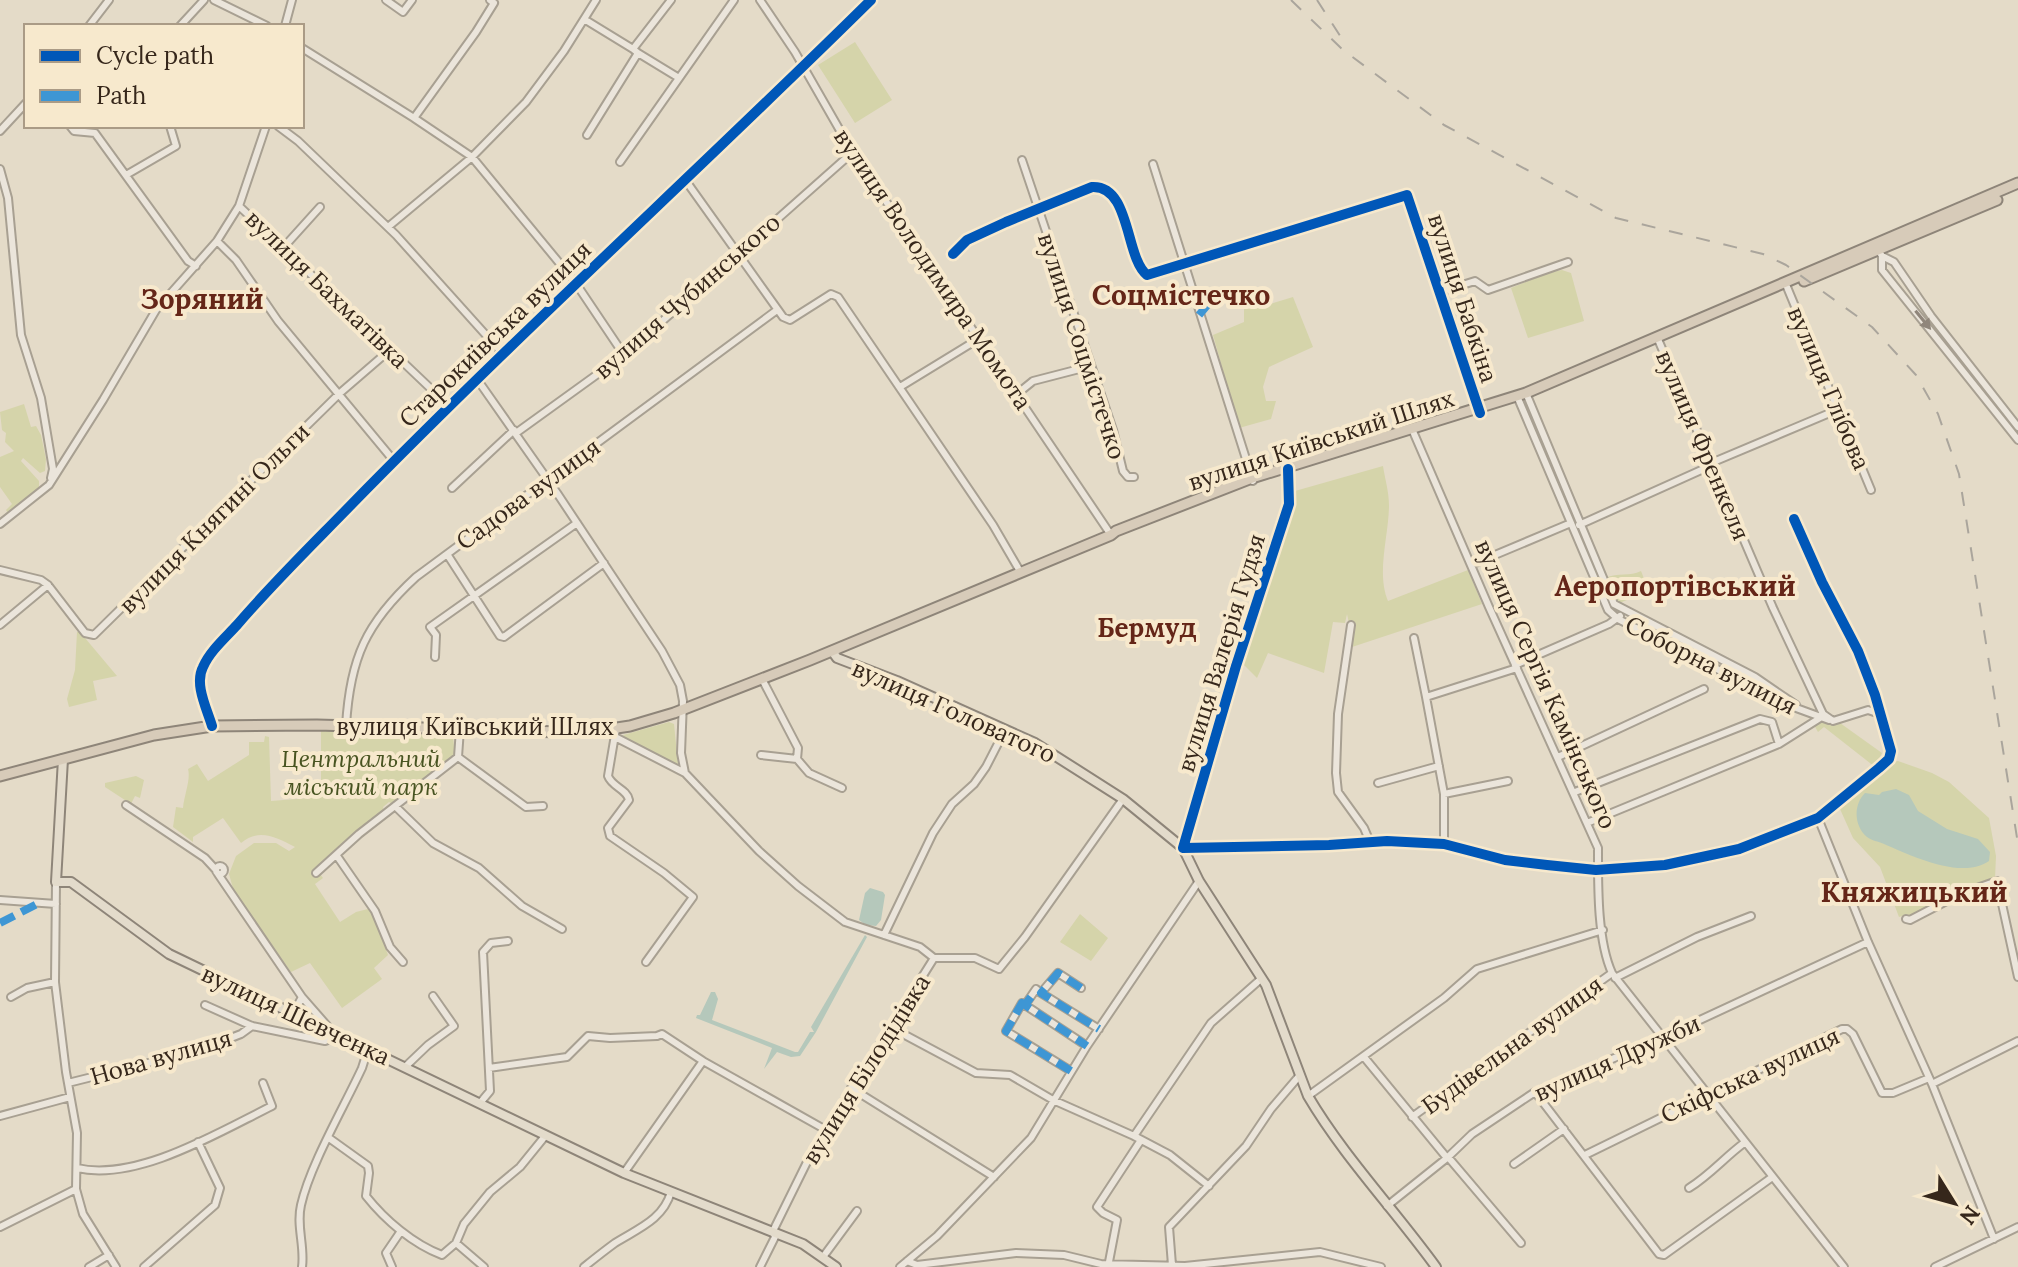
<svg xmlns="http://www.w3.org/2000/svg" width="2018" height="1267" font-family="Lora,serif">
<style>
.green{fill:#d5d4aa}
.water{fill:#b5c8bb}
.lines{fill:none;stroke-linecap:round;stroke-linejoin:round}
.minor-casing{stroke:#a8a092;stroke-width:10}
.major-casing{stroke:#8e8579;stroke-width:12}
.highway-casing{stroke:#8e8579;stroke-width:13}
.minor{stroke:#ebe5db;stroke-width:6}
.major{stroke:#e3dbcb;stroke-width:8}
.highway{stroke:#d7cbb9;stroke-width:9}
.rail{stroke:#aaa59c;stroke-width:2;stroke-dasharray:14 14;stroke-linecap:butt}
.quiet{stroke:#3e96d4;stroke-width:8;stroke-dasharray:16 8;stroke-linecap:butt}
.cycleway-casing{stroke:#f7e9cd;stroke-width:15}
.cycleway{stroke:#0057b8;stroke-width:10}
.oneway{fill:#90867b}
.labels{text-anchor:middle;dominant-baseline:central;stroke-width:8;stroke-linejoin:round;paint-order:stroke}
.street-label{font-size:24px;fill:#36271b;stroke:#f7e9cd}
.park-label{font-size:24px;font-style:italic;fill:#485421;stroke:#f7e9cd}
.neighbourhood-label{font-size:26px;font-weight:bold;fill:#652618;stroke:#f7e9cd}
.quarter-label{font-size:28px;font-weight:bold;fill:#652618;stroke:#f7e9cd}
</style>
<rect width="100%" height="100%" fill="#e4dbc8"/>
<path class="green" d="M855,42L892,100L855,123L818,65Z
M1562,270L1571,273L1584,321L1528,338L1511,288L1547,273Z
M1293,297L1313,347L1269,367L1263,387L1266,401H1276L1271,419L1239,428L1213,335L1244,322V307L1266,299L1270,304Z
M24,404L31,427L36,426L41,435L46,459L45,471L40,473L23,458L21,461L39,481V489L8,513L6,510L12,504L0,487V457L14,451L5,442L6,433L2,430L0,412Z
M1383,466C1385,479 1389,492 1389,505C1389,535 1376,573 1388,601L1468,570L1482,604L1349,648L1353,623H1349L1347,614L1345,623L1333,622L1324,673L1268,653L1257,678L1240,661L1293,504L1295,491Z
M1641,571L1649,591L1617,604L1605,578C1618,572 1630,577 1641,571Z
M77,632H80L117,676L93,681L97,700L69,707L67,699L75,670Z
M1821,721L1831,725L1840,723L1882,753L1875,767L1824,727L1818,732L1814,725Z
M669,722L674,724L678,764L675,766L626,740L623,735Z
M321,730L453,736L455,756L393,804L389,802L383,807L384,810L357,830L317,870L323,878L315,884L340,922L356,912L372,908L388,955L374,968L382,979L342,1008L310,963L291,972L234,892L229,874L236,856L254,843H276L289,851L295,847C276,837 259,828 241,843L223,818L193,837V842L173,827L176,807L183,808C184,796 191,779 188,769L197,764L208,781L249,755V742H264L265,736L269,737L271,801L321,797Z
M1898,761L1932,773L1949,782L1989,818L1996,856L1995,879L1961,890L1908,918L1905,915L1899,917L1880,867L1853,838L1840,809C1855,793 1876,765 1898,761Z
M136,776L144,780L140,798L135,796L131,804L105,787V783Z
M1080,914L1108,938L1091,961L1060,942Z"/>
<path class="water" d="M1896,789L1909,795L1918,811L1947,829L1978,839L1990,852L1989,861C1961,880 1912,856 1884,844C1878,841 1872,841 1867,837C1854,826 1853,805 1865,793L1879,795L1882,792Z
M870,888L883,892L885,895L881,920L876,926L866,925L859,920L865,893Z
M865,935L867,937L816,1032L800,1056L791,1057L777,1052L764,1069L772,1048L696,1018L697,1015H700L711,992H715L718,999L712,1020L795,1052H798L810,1032H814L811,1027Z"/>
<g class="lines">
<defs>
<path id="minor" d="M214,0L267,26
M386,0L403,12L412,0
M760,0L795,52L850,148L1111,535
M584,19L633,49
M89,26L109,0
M180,26L204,0
M285,26L292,0
M302,48L414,118L472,157L575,282L624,355
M638,53L679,78
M414,118L476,32L494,3L490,0
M70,126L74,131L95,133L188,261L196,266
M278,126L298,141L396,235L503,354
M0,131L26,103
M587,135L638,53L633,49L671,0
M1022,160L1113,430L1123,471L1128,477H1134
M620,162L734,0
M1153,164L1253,481
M0,169L8,198L21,335L41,398L53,469L51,478
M126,175L176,146L170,126
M686,181L783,317L790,320L831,294L838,297L993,525L1021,573
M239,206L449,406
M388,227L472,157L526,102L564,51L596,0
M217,241L236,260L278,321L394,461
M283,248L320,207
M1877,248L1882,256V270L2018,440
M953,254L967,240L1006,222L1092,187C1131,185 1125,258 1147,275L1407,195L1480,413
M1882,256L1894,262L1931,316L2018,427
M1787,287L1871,490
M1440,292L1475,281L1488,290L1568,262
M1657,337L1773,608L1823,714L1833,721L1868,710L1880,714
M477,379L557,493L662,651L680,685L683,701L681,753L685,773
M900,387L980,338
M1526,393L1614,604L1755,677L1796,705
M1017,394L1033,381L1091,366
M1517,396L1608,610L1618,619L1788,705L1829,720
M1412,429L1489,607L1598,848C1598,884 1597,940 1612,973L1844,1267
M516,433L624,355L853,152
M1288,469L1289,504L1236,666L1183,848L1329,845L1387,841L1444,844L1505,860L1547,865L1596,870L1665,865L1739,849L1818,818L1879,768L1889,759L1891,751L1875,695L1858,651L1822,582L1794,519
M452,488L514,430
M0,524L49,485L103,400L156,310L217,241L239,206L266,126
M1579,525L1708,467L1711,463L1837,410
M447,554L500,636L504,637L604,563
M1471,565L1571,523
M0,570L41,580L48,585L85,633L94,635L340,393L391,349
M0,625L48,585
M1351,625L1338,714L1336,773L1338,792L1364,828L1370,842
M1414,638L1426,697L1517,668
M435,657L436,635L430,627L577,523
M1515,665L1609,624L1620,616
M762,679L798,748L797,759
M1426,697L1444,794V844
M212,726C207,709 194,684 203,667C210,651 225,638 237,625C272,584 311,546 349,507C519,333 699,170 871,0
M346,726C350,658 366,623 416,577L777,310
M616,729L608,776C612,787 627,789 629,800L608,828L610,836L664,873L693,897L646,962
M615,737L685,773L759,851L798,886L845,922L920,947L934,958L810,1156L773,1231L775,1237L760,1267
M761,755L797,759L809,773L842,788
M458,757L526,807L543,806
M1558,757L1704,689
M1378,783L1439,766
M1575,792L1760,719L1772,722L1779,744
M1444,794L1508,781
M126,805L205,858L216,870
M395,806L433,843L479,868L522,906L562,929
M1818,818L1868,942L1932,1084L1994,1239
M1587,823L1779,744L1820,718
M337,856L375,911L390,947L403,962
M216 870a4 4 0 1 1 8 0a4 4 0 1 1-8 0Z
M316,873L359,834L458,757L460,729
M218,874L302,997L293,1014
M56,882L55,982L66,1072L77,1133L76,1189L83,1214L116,1267
M0,900L56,904
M1906,919L1910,920L1960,894L1997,881L2018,977
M884,935L933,833L952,804L974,784L986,767L1005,730
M934,958H975L999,969L1025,937L1123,799
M1615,978L1697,937L1751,916
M1081,988L1058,973L1041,993L1099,1029
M1041,993L1036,989L1025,1005L1087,1046
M11,997L27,988L55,982
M302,997L330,1029
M205,1005L252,1026L325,1041L340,1035
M1025,1005L1022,1003L1006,1031L1071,1071
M890,1027L976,1073L1010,1075L1053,1100L1134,1136L1170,1155L1209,1186
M1364,1057L1447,1158
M405,1067L428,1045L454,1026L433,996
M489,1068L567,1057L588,1036L610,1038L657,1036L662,1034L703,1061L826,1130
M68,1083L200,1050L241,1034L252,1026
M1932,1084L2018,1041
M851,1088L994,1177
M1535,1092L1659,1254L1664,1255L1771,1178
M1308,1096L1444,998L1477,969L1603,930
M480,1103L490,1091L483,952L491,943L508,941
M0,1116L70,1097
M1412,1117L1612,973
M1134,1136L1211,1023L1262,978
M329,1138L368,1166L369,1173L366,1196C385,1220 413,1244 442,1255L456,1243L464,1224L490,1192L520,1167L546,1135
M1585,1155L1842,1029H1847L1853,1034L1882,1093H1893L1929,1078
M1448,1157L1521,1243
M1514,1164L1564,1129
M77,1168C137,1182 219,1132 272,1106L263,1083
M624,1173L703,1061
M1689,1188C1710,1175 1725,1157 1744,1143
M1387,1206L1447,1158L1472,1134L1535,1092L1661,1038L1868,942
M0,1227L76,1189
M456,1243L484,1267
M823,1257L857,1211
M907,1261L917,1265L1016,1253L1064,1255L1101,1264L1185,1266L1320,1252L1381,1267
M1172,1265L1169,1227L1246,1146L1271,1109L1300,1075
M89,1267L109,1255
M144,1267L215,1205L220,1188L198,1142
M302,1267C305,1246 296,1226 301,1205C310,1165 344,1107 362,1068L368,1049
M392,1267L386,1253L401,1231
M584,1267C594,1259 604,1251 615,1243C637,1229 663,1220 671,1192
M900,1267L937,1236L1031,1138L1087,1046L1199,881
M1108,1267L1117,1220L1103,1213L1097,1207L1141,1140
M1935,1267L2018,1227"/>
<path id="major" d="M832,651L837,658L897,681L1035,743L1123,799L1183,848L1199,881L1266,985L1308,1096C1344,1157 1394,1209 1436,1267
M63,759L56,882H71L169,954L624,1173L803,1244L836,1267"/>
<path id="highway" d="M1804,281L1997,200
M0,776L154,735L212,726L317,725L561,732L597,731L630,726L674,713L810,660L1111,535L1116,531L1252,478L1526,393L2018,183"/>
</defs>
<use href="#minor" class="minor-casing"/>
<use href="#major" class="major-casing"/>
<use href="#highway" class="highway-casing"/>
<use href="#minor" class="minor"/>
<use href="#major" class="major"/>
<use href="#highway" class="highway"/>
<path class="rail" d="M1291,0L1343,50L1444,125L1616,218L1763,254L1786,265L1872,327L1916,375L1938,414L1959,474L2018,844
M1317,0L1344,42"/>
<path class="quiet" d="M1199,315L1215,296L1236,293
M0,923L39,903
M1081,988L1058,973L1041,993L1099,1029
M1031,997L1025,1005L1087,1046
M1025,1005L1022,1003L1006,1031L1071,1071"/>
<defs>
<path id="cycleway" d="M953,254L967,240L1006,222L1092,187C1131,185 1125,258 1147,275L1407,195L1480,413
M1288,469L1289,504L1236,666L1183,848L1329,845L1387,841L1444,844L1505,860L1547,865L1596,870L1665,865L1739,849L1818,818L1879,768L1889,759L1891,751L1875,695L1858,651L1822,582L1794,519
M212,726C207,709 194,684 203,667C210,651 225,638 237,625C272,584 311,546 349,507C519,333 699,170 871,0"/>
</defs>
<use href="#cycleway" class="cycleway-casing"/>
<use href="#cycleway" class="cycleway"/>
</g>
<defs><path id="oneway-solid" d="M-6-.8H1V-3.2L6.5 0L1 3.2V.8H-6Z" transform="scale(2)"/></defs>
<use class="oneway" href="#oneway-solid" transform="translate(1923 320) rotate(51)"/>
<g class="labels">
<g class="street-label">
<text transform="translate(933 269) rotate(56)">вулиця Володимира Момота</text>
<text transform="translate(327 289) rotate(44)">вулиця Бахматівка</text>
<text transform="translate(687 296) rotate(-41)">вулиця Чубинського</text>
<text transform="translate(1463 298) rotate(72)">вулиця Бабкіна</text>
<text transform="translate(495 334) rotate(-44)">Старокиївська вулиця</text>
<text transform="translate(1082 346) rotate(72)">вулиця Соцмістечко</text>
<text transform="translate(1829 388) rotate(67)">вулиця Глібова</text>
<text transform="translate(1321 440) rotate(-18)">вулиця Київський Шлях</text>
<text transform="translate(1703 445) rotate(67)">вулиця Френкеля</text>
<text transform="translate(528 494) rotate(-36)">Садова вулиця</text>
<text transform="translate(214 518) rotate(-45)">вулиця Княгині Ольги</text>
<text transform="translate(1221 653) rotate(-73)">вулиця Валерія Гудзя</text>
<text transform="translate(1711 665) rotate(27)">Соборна вулиця</text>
<text transform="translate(1546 684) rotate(66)">вулиця Сергія Камінського</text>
<text transform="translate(954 711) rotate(24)">вулиця Головатого</text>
<text x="475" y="726">вулиця Київський Шлях</text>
<text transform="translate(296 1015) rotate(25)">вулиця Шевченка</text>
<text transform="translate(1512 1045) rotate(-36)">Будівельна вулиця</text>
<text transform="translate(161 1057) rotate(-16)">Нова вулиця</text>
<text transform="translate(1617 1058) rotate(-24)">вулиця Дружби</text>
<text transform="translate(866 1069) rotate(-58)">вулиця Білодідівка</text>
<text transform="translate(1750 1075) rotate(-25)">Скіфська вулиця</text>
</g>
<g class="park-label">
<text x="361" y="758">Центральний<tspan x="361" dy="28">міський парк</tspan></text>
</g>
<g class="neighbourhood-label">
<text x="1147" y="627">Бермуд</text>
</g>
<g class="quarter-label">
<text x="1181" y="295">Соцмістечко</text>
<text x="202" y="299">Зоряний</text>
<text x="1675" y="586">Аеропортівський</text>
<text x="1914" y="892">Княжицький</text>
</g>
</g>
<rect x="24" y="24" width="280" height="104" fill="#f7e9cd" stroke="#aa9b86" stroke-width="2"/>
<rect x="40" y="50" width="40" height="12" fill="#0057b8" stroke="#aa9b86" stroke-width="2"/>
<text x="96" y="64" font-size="24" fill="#36271b">Cycle path</text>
<rect x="40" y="90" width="40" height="12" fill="#3e96d4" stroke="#aa9b86" stroke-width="2"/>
<text x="96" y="104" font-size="24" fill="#36271b">Path</text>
<g transform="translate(1954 1203) rotate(127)" stroke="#f7e9cd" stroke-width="6" paint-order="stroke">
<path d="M0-6L14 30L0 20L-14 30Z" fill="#36271b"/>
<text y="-12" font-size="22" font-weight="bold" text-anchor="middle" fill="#36271b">N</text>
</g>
</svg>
